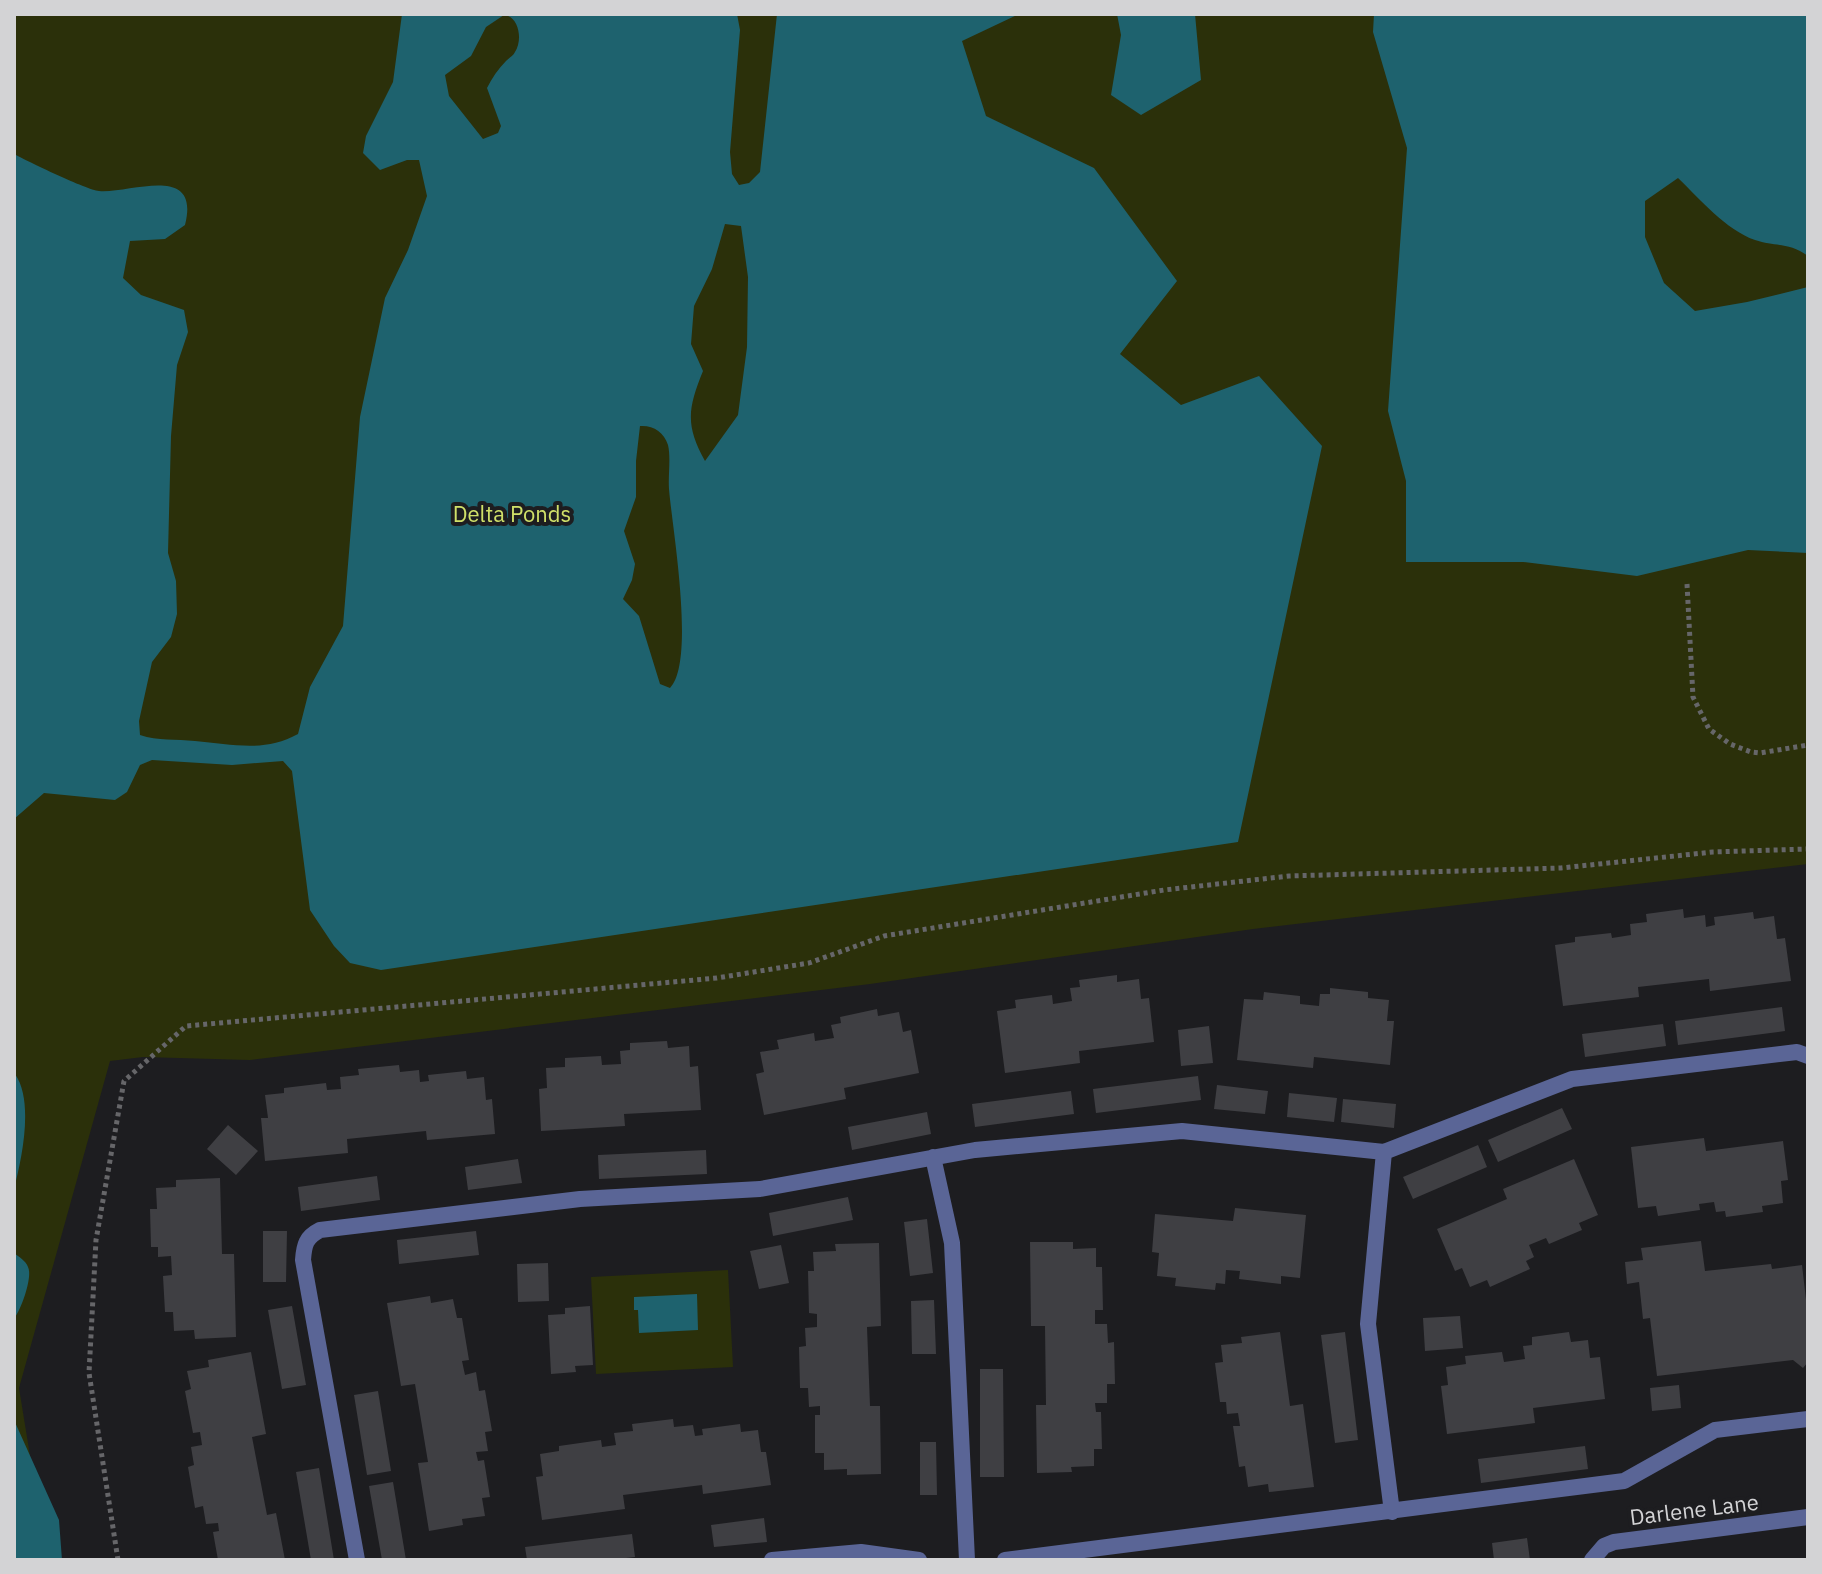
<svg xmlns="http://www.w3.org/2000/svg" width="1822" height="1574" font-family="'IBM Plex Sans',sans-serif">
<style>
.green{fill:#2b300a}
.water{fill:#1e626e;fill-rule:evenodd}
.building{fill:#3f3f43}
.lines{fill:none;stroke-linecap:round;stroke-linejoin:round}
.path{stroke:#666669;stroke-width:5;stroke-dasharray:4 4;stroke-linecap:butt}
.service{stroke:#5a6596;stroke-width:16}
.minor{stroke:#5a6596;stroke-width:16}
.labels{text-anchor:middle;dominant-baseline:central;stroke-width:8;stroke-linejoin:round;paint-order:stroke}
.park-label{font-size:22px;fill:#d0e069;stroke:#1d1d20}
.street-label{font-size:22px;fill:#d3d3d5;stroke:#1d1d20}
</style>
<rect width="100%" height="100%" fill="#1d1d20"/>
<path class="green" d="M14,14H1808V864L1253,929L870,984L250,1060L143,1057L110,1061L19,1388L47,1560H14Z
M728,1270L733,1367L596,1374L591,1277Z"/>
<path class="water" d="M402,14H737L740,30L730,152L732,174L739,185L749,183L760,172L777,14H1019L962,41L986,116L1094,168L1177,281L1120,354L1181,405L1259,376L1322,446L1238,842L381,970L350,963L334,946L310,910L292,771L283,761L232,765L152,760L140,765L127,792L115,800L44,793L14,819V154C27,161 87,190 99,191C129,194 201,162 185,225L165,239L130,241L123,278L141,295L184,310L188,332L177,365L171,436L168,553L176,581L177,614L171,637L152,662L139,721L140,735C158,741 176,739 195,741C232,744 264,753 298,734L310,687L343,626L360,417L385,298L408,250L427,196L419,160H407L380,170L363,153L366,136L393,82ZM504,15C519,16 523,40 515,52C513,56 509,58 506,61C498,69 492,78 487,88L501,126L498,133L483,139L449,96L445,75L471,56L486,27ZM725,224L741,226L748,277L747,347L738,415L705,461C685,425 688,408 703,371L691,344L694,306L712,269ZM640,426C653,425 664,432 668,445C671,458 668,475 669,489C672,527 696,662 670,688L660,684L639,616L623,599L632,580L635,564L624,531L636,497V461Z
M1117,14H1195L1201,80L1141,115L1111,95L1121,35Z
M1374,14H1808V256C1789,242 1776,247 1755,240C1726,230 1700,199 1678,178L1645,201V237L1664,283L1695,311L1747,302L1808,287V553L1748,550L1637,576L1523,562H1406V481L1388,411L1407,148L1373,32Z
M15,1074C34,1101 22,1158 14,1189Z
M14,1253C19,1257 26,1261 28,1267C33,1277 21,1310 14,1319Z
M697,1294L698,1330L639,1333L638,1310H634V1297Z
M14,1420L59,1520L62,1560H14Z"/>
<path class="building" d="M1683,909L1684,918L1705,915L1706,927L1715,925L1714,917L1753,912L1754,919L1774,916L1777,939L1785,938L1791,981L1710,991L1709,979L1638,987L1639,997L1563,1006L1555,945L1575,942V937L1611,933L1612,938L1631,935L1630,924L1647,922L1646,914Z
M1117,975V982L1139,979L1141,999L1149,998L1154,1042L1079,1051L1080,1063L1005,1073L997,1011L1016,1008L1015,1000L1052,995L1053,1004L1072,1001L1070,988L1080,987L1079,980Z
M1330,988L1368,992V998L1389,1000L1387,1021H1394L1390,1065L1314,1057L1313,1068L1237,1060L1244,999L1263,1000L1264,992L1300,996V1004L1319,1006L1320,994H1330Z
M1782,1007L1785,1031L1678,1045L1675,1021Z
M877,1009L878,1016L899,1012L903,1032L911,1030L919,1073L844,1088L846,1099L764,1115L756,1074L764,1072L760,1052L779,1049L777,1040L814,1033L815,1041L834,1038L831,1025L841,1023L840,1017Z
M1663,1024L1666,1046L1585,1057L1582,1034Z
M1209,1026L1213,1063L1181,1066L1178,1030Z
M667,1041L668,1048L689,1046L690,1067L698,1066L701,1110L624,1114L625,1126L541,1131L539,1089L547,1088L546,1068L565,1067V1058L601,1056L602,1065L621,1064L620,1051L630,1050V1043Z
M399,1065L400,1072L419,1070L420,1082L429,1081L428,1075L466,1071L467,1079L484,1077L486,1100L492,1099L495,1134L427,1140L426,1131L347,1139L348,1153L265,1161L261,1118H268L265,1095L284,1093V1088L326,1083L327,1090L341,1089L340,1077L359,1075L358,1069Z
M1198,1076L1201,1100L1096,1113L1093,1089Z
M1217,1085L1268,1091L1265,1114L1214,1109Z
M1071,1091L1074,1114L975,1127L972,1104Z
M1289,1093L1337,1098L1334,1122L1287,1117Z
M1343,1099L1396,1104L1394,1128L1341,1122Z
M1562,1108L1572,1129L1498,1162L1488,1140Z
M927,1112L931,1134L852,1150L848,1127Z
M228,1125L258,1151L236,1175L207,1149Z
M1704,1138L1706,1151L1783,1141L1788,1180L1781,1181L1783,1203L1762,1206L1763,1212L1726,1217L1725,1211L1716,1212L1714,1202L1699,1204L1700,1210L1658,1216L1656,1206L1638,1208L1631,1147Z
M1478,1145L1487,1167L1413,1199L1403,1177Z
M706,1150L707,1174L599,1179L598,1155Z
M518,1159L522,1183L468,1190L465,1167Z
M1574,1159L1598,1215L1579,1223L1582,1230L1549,1244L1546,1238L1529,1245L1534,1257L1526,1261L1530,1269L1490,1287L1487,1280L1470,1287L1462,1268L1455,1271L1437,1229L1507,1199L1503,1189Z
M377,1176L380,1200L301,1211L298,1187Z
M220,1178L222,1254H234L236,1337L195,1339L194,1330L174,1331L173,1312H165L163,1276L172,1275L171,1256L158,1257V1247H151L150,1209H157L156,1188L176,1187V1180Z
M848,1197L853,1220L773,1236L769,1213Z
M1235,1208L1306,1215L1300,1278L1281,1276V1284L1239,1279L1240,1271L1226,1270L1225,1284L1216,1283L1215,1290L1175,1286L1176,1278L1157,1276L1159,1253L1152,1252L1155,1214L1233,1221Z
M927,1219L933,1273L910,1276L904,1222Z
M263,1231H287L286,1282H263Z
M476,1231L479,1255L399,1264L397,1240Z
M1701,1241L1705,1271L1771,1264L1772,1269L1802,1265L1808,1317V1362L1803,1368L1793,1360L1657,1376L1650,1318L1643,1319L1639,1282L1627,1284L1625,1262L1643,1260L1641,1248Z
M1030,1242H1073V1249L1096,1248V1267H1102L1103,1310H1095V1324H1107L1108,1343L1114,1342L1115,1384H1107V1403H1095L1096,1412H1101L1102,1449H1094V1466L1071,1467L1072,1472L1037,1473L1036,1405H1046L1045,1326H1031Z
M879,1243L881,1326L867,1327L870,1406H880L881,1474L847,1475V1469L824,1470V1453H815V1415H820V1406L809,1407L808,1388H800L799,1347L806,1346L805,1328L817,1327V1314L809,1313L808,1271H814L813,1252L836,1251L835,1244Z
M781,1245L789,1283L759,1289L750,1251Z
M548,1263L549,1301L518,1302L517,1264Z
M430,1296L431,1303L453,1299L457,1318H462L469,1360L462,1361L465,1375L476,1372L479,1391L485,1390L492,1431L485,1432L488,1451L476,1452L478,1461L484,1460L490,1497L482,1498L485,1516L462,1519L463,1525L429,1531L418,1463L428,1462L415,1384L401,1386L387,1303Z
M934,1300L936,1354H912L911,1301Z
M292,1306L306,1385L282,1389L268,1310Z
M590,1306L593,1365L575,1366L576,1372L551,1374L548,1315L565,1314V1308Z
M1460,1316L1463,1348L1425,1351L1423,1318Z
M1280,1332L1290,1406L1303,1404L1314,1487L1269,1492L1268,1484L1248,1487L1245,1466L1239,1467L1233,1426H1240L1238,1413L1227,1414L1226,1402H1220L1215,1363L1223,1362L1221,1345L1242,1343L1241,1337Z
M1345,1332L1358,1440L1335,1443L1321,1335Z
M1569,1332L1571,1342L1588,1340L1590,1358L1600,1357L1605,1399L1533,1408L1535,1423L1447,1434L1441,1386L1448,1385L1446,1367L1466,1364L1465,1356L1502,1352L1504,1362L1525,1359L1523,1346L1532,1345V1337Z
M251,1352L266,1434L252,1437L267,1515L276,1513L285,1560H218L213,1532L219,1531L218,1523L206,1524L203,1506L195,1508L188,1467L194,1465L191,1447L202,1445L200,1432L193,1433L185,1391L191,1389L187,1371L209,1367L208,1360Z
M980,1369H1003L1004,1477H980Z
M1679,1385L1681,1408L1652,1411L1650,1388Z
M378,1391L391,1471L367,1475L354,1395Z
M673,1419L674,1427L693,1425L695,1436L703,1435L702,1429L740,1424L741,1432L758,1430L761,1452H766L771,1485L703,1494L702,1485L623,1495L625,1509L542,1520L536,1477L543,1476L540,1454L559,1451V1446L601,1440L602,1447L616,1445L614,1433L633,1431L632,1424Z
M920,1442H936L937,1495H920Z
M1585,1446L1588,1469L1481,1483L1478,1459Z
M319,1468L334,1560H311L296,1472Z
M393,1482L406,1560H382L369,1486Z
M764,1518L767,1542L714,1547L711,1525Z
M632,1534L635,1557L609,1560H527L525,1547Z
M1527,1538L1530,1560H1494L1492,1543Z"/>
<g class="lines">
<path class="path" d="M1687,584L1693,697L1709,729L1730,744L1751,752L1760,753L1808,745
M118,1560L89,1373L96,1240L124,1081L186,1026L717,978L809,963L884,936L1164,890L1289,876L1561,868L1713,852L1808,849"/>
<path class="service" d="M1384,1152L1368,1324L1392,1512
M933,1157L952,1243L967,1560
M357,1560L303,1260C304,1245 306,1237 320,1230L580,1199L760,1189L975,1150L1182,1131L1384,1152L1572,1079L1797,1052L1808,1056
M772,1560L861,1552L919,1560
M1005,1560L1624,1481L1715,1430L1808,1419"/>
<path class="minor" d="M1592,1560L1604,1546L1614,1542L1808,1517"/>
</g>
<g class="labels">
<g class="park-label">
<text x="512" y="513">Delta Ponds</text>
</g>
<g class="street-label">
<text transform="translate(1694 1509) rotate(-7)">Darlene Lane</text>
</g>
</g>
<rect width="1822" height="1574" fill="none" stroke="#d3d3d5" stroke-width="32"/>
</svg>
